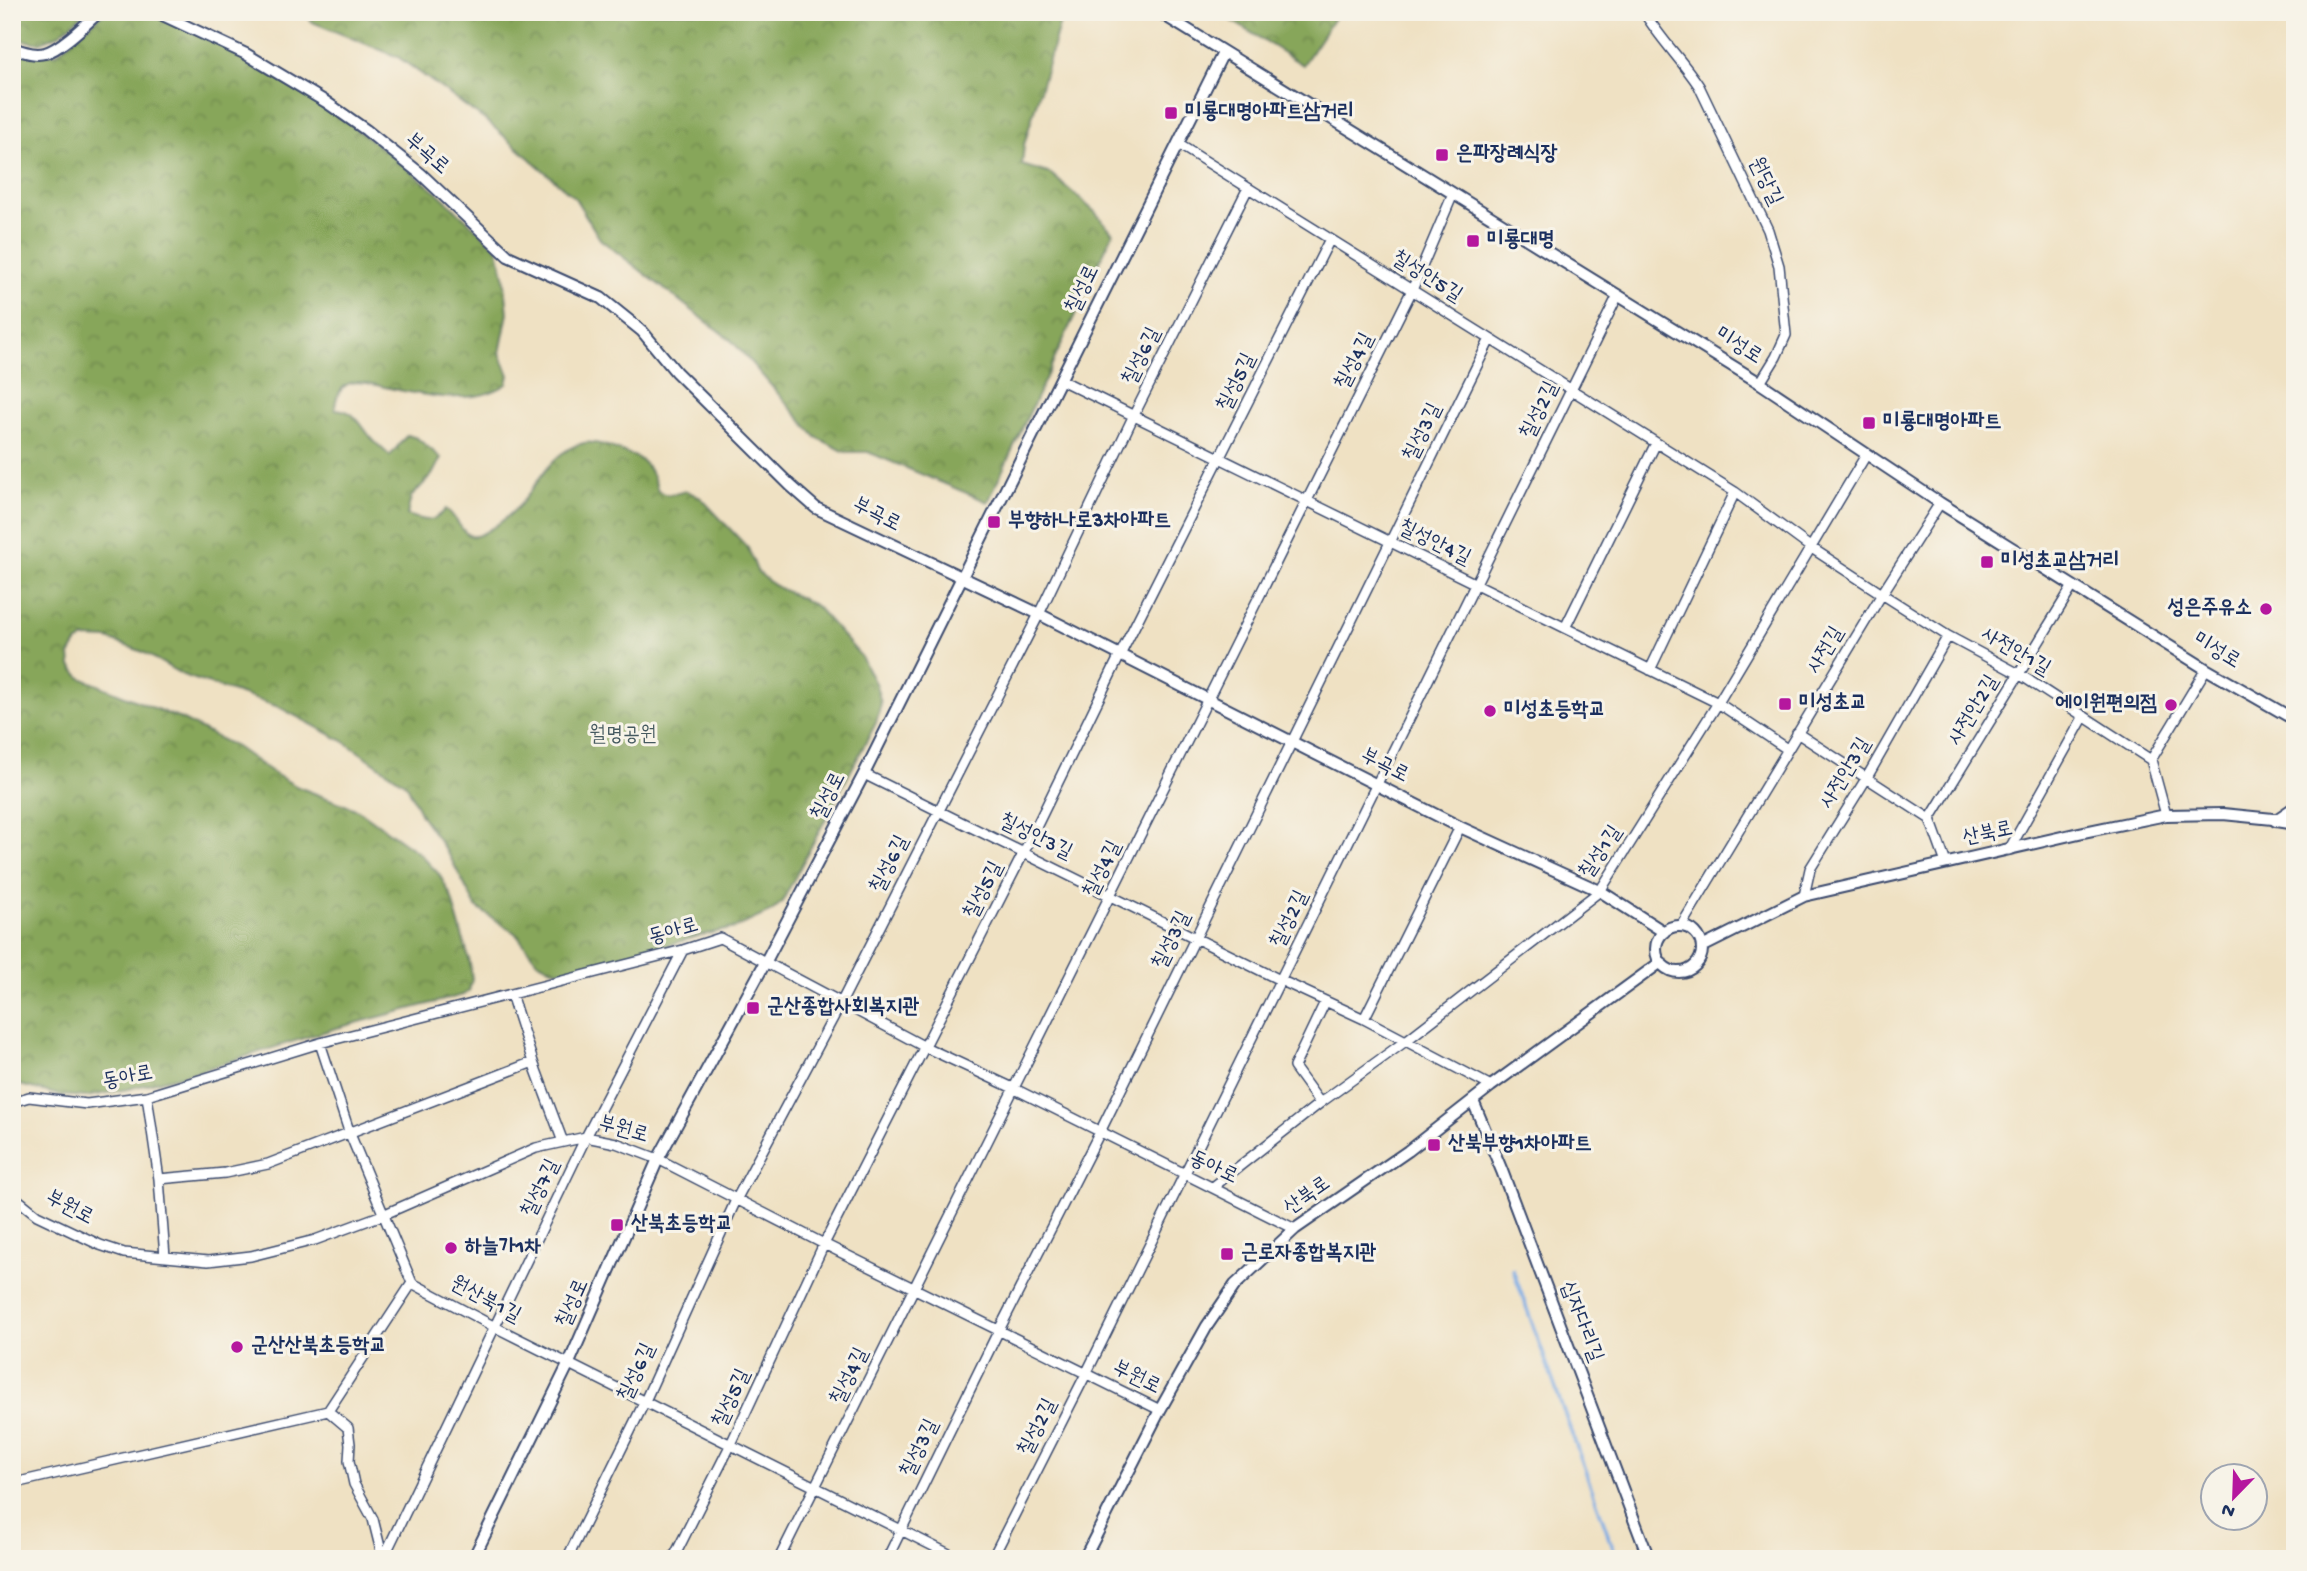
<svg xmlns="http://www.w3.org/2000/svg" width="2307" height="1571" font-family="'Gochi Hand','Poor Story',sans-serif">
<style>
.forest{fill:url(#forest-crowns);stroke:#516a5c;stroke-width:2}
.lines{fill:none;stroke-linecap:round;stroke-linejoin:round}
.stream{stroke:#78a9e3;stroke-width:3.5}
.minor-casing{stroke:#3b4a6d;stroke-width:12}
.tertiary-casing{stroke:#3b4a6d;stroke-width:14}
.secondary-casing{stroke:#3b4a6d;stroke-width:16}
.minor{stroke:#fff;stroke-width:9}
.tertiary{stroke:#fff;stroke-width:10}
.secondary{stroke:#fff;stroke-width:12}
.poi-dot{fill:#b5179e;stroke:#f7f3e8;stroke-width:2.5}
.labels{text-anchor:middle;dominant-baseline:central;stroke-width:6;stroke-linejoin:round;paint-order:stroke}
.poi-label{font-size:21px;font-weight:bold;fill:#1b2f5e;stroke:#f7f3e8;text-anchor:start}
.street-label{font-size:21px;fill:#1b2f5e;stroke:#f7f3e8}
.park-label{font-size:21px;fill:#465a60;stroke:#f7f3e8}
</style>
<defs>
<pattern id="forest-crowns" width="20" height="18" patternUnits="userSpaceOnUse" patternTransform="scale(1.75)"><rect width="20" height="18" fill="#87a65a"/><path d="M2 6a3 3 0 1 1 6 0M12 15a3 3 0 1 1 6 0" fill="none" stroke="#6e884e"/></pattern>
</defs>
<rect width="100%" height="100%" fill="#f7f3e8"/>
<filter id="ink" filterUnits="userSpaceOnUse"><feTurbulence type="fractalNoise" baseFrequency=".0143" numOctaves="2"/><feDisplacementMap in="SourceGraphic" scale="14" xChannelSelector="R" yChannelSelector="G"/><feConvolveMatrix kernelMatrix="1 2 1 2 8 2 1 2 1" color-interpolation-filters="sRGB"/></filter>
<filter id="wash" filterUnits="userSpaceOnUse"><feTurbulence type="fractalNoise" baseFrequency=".00686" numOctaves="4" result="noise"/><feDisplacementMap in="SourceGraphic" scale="28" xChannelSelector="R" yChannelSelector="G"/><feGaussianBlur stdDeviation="1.57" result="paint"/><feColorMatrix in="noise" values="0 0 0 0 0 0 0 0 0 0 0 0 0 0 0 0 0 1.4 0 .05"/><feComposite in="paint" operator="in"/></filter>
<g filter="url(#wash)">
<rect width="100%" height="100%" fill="#efe1c3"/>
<path class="forest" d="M20,12H86L58,35L39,43L15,39Z
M105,12H151L246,57L319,102L378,145L440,195L498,249L504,275L508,313L500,353L509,375L507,384C475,406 425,396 389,388C378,386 363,380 351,383C340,386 335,399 335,409C354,410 358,421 369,435C375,443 383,449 390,456L407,435L417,438L441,458L432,475L411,497L407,515C426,521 433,524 446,509C457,516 463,539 476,536C482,535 490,529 495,526C504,520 512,513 520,505C539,482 551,451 584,443C594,441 611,447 621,451C646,459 651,467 658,491C669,498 675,493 687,491L701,498L748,548L757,571L773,585L816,606L860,655L876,685L881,703L876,723L782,902L772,911L735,928L702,935L575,972L552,969L537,961L515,933L476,907L449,855L421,815L407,785L343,741L279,707L183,675L143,652L108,639L85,638L77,643L70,655L71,666L81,678L183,720L236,747L273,773L298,787L358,810L420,854L439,874L451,896L470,963L472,980L469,991L463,995L333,1029L199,1071L128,1089L86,1097L59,1095L12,1083V53L56,54Z
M304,12H1063L1024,145L1022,165L1051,174L1095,212L1113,233L988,502L868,452H845L816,437L733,342L600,239L575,198L489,123L398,57L312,22Z
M1218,12H1338L1303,65Z"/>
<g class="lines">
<path class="stream" d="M1513,1270L1617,1559"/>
</g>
</g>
<g filter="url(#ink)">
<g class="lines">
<defs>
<path id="minor" d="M1644,12C1660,39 1682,60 1699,86L1768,230L1779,266L1786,335L1776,357L1760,383
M1178,144L1735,492L1810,547L1882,594L1948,636L2019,674L2151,760L2166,815
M1061,380L1718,703L1787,749
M1565,628L1656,443
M1650,670L1735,492
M1797,733L1930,819L1946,863
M2151,760L2206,669
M864,774L1280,980L1364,1019L1491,1086
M1930,819L2073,586
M2009,850L2084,716
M1804,896L1810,869L1866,779L1948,636
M1681,926L1882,594L1940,503
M511,994L533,1062L563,1142
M1364,1019L1460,827
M320,1043L350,1134L412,1283L495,1327L959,1559
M147,1096L159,1179L165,1257
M12,1102L29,1097L87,1104L147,1096L320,1043L683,950L720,938L925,1047L1013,1088L1295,1229
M1320,1103L1294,1067L1325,1002
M159,1179L225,1173L268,1164L533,1062
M1213,1187L1320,1103L1407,1040L1600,891L1718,703L1866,455
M12,1195L37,1215L100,1245L124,1253L208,1261L251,1256L315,1240L385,1214L536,1148L586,1137L616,1143L658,1159L824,1244L1160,1410
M12,1480L19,1482L328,1411
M383,1559L586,1137L683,950
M383,1559L373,1519L354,1484L349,1461L350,1444L348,1428L328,1411L412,1283
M567,1559L645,1401L736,1200L841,1003L1039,614L1134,415L1248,188
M673,1559L731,1444L824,1244L1024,852L1120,655L1330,239
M779,1559L1412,290L1453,194
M887,1559L999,1330L1100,1132L1490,339
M992,1559L1086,1374L1618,295"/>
<path id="tertiary" d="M156,12L246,54L326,102L366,130L421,174L508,256L601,298L642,331L676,372L791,486L816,508L1039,614L1460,827L1600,891L1664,932
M1159,12L1760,383L1940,503L2206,669L2295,720
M12,48C23,51 34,56 45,53C61,49 86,24 99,12
M2276,820L2295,807
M1656 949a23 23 0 1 1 46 0a23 23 0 1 1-46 0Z
M1702,947L1804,896L2079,833L2166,815L2223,814L2283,820
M1473,1101L1502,1171L1649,1559
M473,1559L569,1363L658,1159L766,961L864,774L1223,53
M1084,1559L1160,1410L1207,1326L1235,1285L1295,1229L1408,1151L1491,1086L1661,962"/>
<path id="secondary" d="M2276,820L2295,823"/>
</defs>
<use href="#minor" class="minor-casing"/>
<use href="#tertiary" class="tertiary-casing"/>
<use href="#secondary" class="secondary-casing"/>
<use href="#minor" class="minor"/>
<use href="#tertiary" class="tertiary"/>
<use href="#secondary" class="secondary"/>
</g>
</g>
<g class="poi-dot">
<rect x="1164" y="106" width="14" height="14" rx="3.5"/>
<rect x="1435" y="148" width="14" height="14" rx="3.5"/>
<rect x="1466" y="234" width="14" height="14" rx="3.5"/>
<rect x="1862" y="416" width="14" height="14" rx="3.5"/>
<rect x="987" y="515" width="14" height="14" rx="3.5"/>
<rect x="1980" y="555" width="14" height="14" rx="3.5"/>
<circle cx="2266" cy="609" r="7"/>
<rect x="1778" y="697" width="14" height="14" rx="3.5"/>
<circle cx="2171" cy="705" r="7"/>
<circle cx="1490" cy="711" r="7"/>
<rect x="746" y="1001" width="14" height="14" rx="3.5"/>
<rect x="1427" y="1138" width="14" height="14" rx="3.5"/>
<rect x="610" y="1218" width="14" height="14" rx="3.5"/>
<circle cx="451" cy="1248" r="7"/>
<rect x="1220" y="1247" width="14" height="14" rx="3.5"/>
<circle cx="237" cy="1347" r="7"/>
</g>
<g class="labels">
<g class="poi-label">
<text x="1185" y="113">미룡대명아파트삼거리</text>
<text x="1456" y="155">은파장례식장</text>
<text x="1487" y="241">미룡대명</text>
<text x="1883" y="423">미룡대명아파트</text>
<text x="1008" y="522">부향하나로3차아파트</text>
<text x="2001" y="562">미성초교삼거리</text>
<text x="2252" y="609" text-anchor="end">성은주유소</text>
<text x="1799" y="704">미성초교</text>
<text x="2157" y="705" text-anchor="end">에이원편의점</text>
<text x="1504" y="711">미성초등학교</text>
<text x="767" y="1008">군산종합사회복지관</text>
<text x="1448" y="1145">산북부향1차아파트</text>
<text x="631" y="1225">산북초등학교</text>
<text x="465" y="1248">하늘가1차</text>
<text x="1241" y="1254">근로자종합복지관</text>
<text x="251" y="1347">군산산북초등학교</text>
</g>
<g class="street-label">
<text transform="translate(426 155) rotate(41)">부곡로</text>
<text transform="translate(1764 182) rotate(64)">원당길</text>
<text transform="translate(1426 278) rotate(32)">칠성안5길</text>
<text transform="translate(1084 290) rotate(-64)">칠성로</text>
<text transform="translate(1738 347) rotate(32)">미성로</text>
<text transform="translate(1143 357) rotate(-64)">칠성6길</text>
<text transform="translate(1356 362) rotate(-63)">칠성4길</text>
<text transform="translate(1238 383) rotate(-64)">칠성5길</text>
<text transform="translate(1541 411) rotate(-64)">칠성2길</text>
<text transform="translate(1424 433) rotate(-64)">칠성3길</text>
<text transform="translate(876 516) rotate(27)">부곡로</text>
<text transform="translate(1434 544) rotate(26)">칠성안4길</text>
<text transform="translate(1827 651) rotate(-59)">사전길</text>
<text transform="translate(2216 652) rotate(31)">미성로</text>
<text transform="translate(2015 653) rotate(30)">사전안1길</text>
<text transform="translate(1975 711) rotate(-59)">사전안2길</text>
<text transform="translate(1384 767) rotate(27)">부곡로</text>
<text transform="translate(1847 774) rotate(-59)">사전안3길</text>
<text transform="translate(830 797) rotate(-63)">칠성로</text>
<text transform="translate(1988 835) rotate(-12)">산북로</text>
<text transform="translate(1035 838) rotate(26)">칠성안3길</text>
<text transform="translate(1602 853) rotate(-56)">칠성1길</text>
<text transform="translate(891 865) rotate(-63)">칠성6길</text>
<text transform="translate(1104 870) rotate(-64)">칠성4길</text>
<text transform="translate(985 891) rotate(-63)">칠성5길</text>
<text transform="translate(1291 920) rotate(-64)">칠성2길</text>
<text transform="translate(674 933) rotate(-16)">동아로</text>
<text transform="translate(1173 941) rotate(-64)">칠성3길</text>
<text transform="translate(128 1079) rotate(-11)">동아로</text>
<text transform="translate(623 1131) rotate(16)">부원로</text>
<text transform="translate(1213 1169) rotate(25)">동아로</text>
<text transform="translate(542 1189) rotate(-64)">칠성7길</text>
<text transform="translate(1308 1197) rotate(-35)">산북로</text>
<text transform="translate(69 1209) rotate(28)">부원로</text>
<text transform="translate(485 1301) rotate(28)">원산북1길</text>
<text transform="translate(574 1304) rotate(-66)">칠성로</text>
<text transform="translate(1580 1322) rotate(69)">십자다리길</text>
<text transform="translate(638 1373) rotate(-65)">칠성6길</text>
<text transform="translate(851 1377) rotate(-64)">칠성4길</text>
<text transform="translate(1136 1379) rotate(26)">부원로</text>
<text transform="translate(733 1399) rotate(-65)">칠성5길</text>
<text transform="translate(1039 1428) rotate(-63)">칠성2길</text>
<text transform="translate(921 1449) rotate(-64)">칠성3길</text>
</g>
<g class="park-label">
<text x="623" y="736">월명공원</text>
</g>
</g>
<rect width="2307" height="1571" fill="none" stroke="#f7f3e8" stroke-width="42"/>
<g transform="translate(2234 1497) rotate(203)"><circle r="33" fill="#f7f3e8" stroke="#9fa5b1" stroke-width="2"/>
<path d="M0-5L12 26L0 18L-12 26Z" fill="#b5179e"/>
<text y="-10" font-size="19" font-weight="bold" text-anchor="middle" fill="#1b2f5e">N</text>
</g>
</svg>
